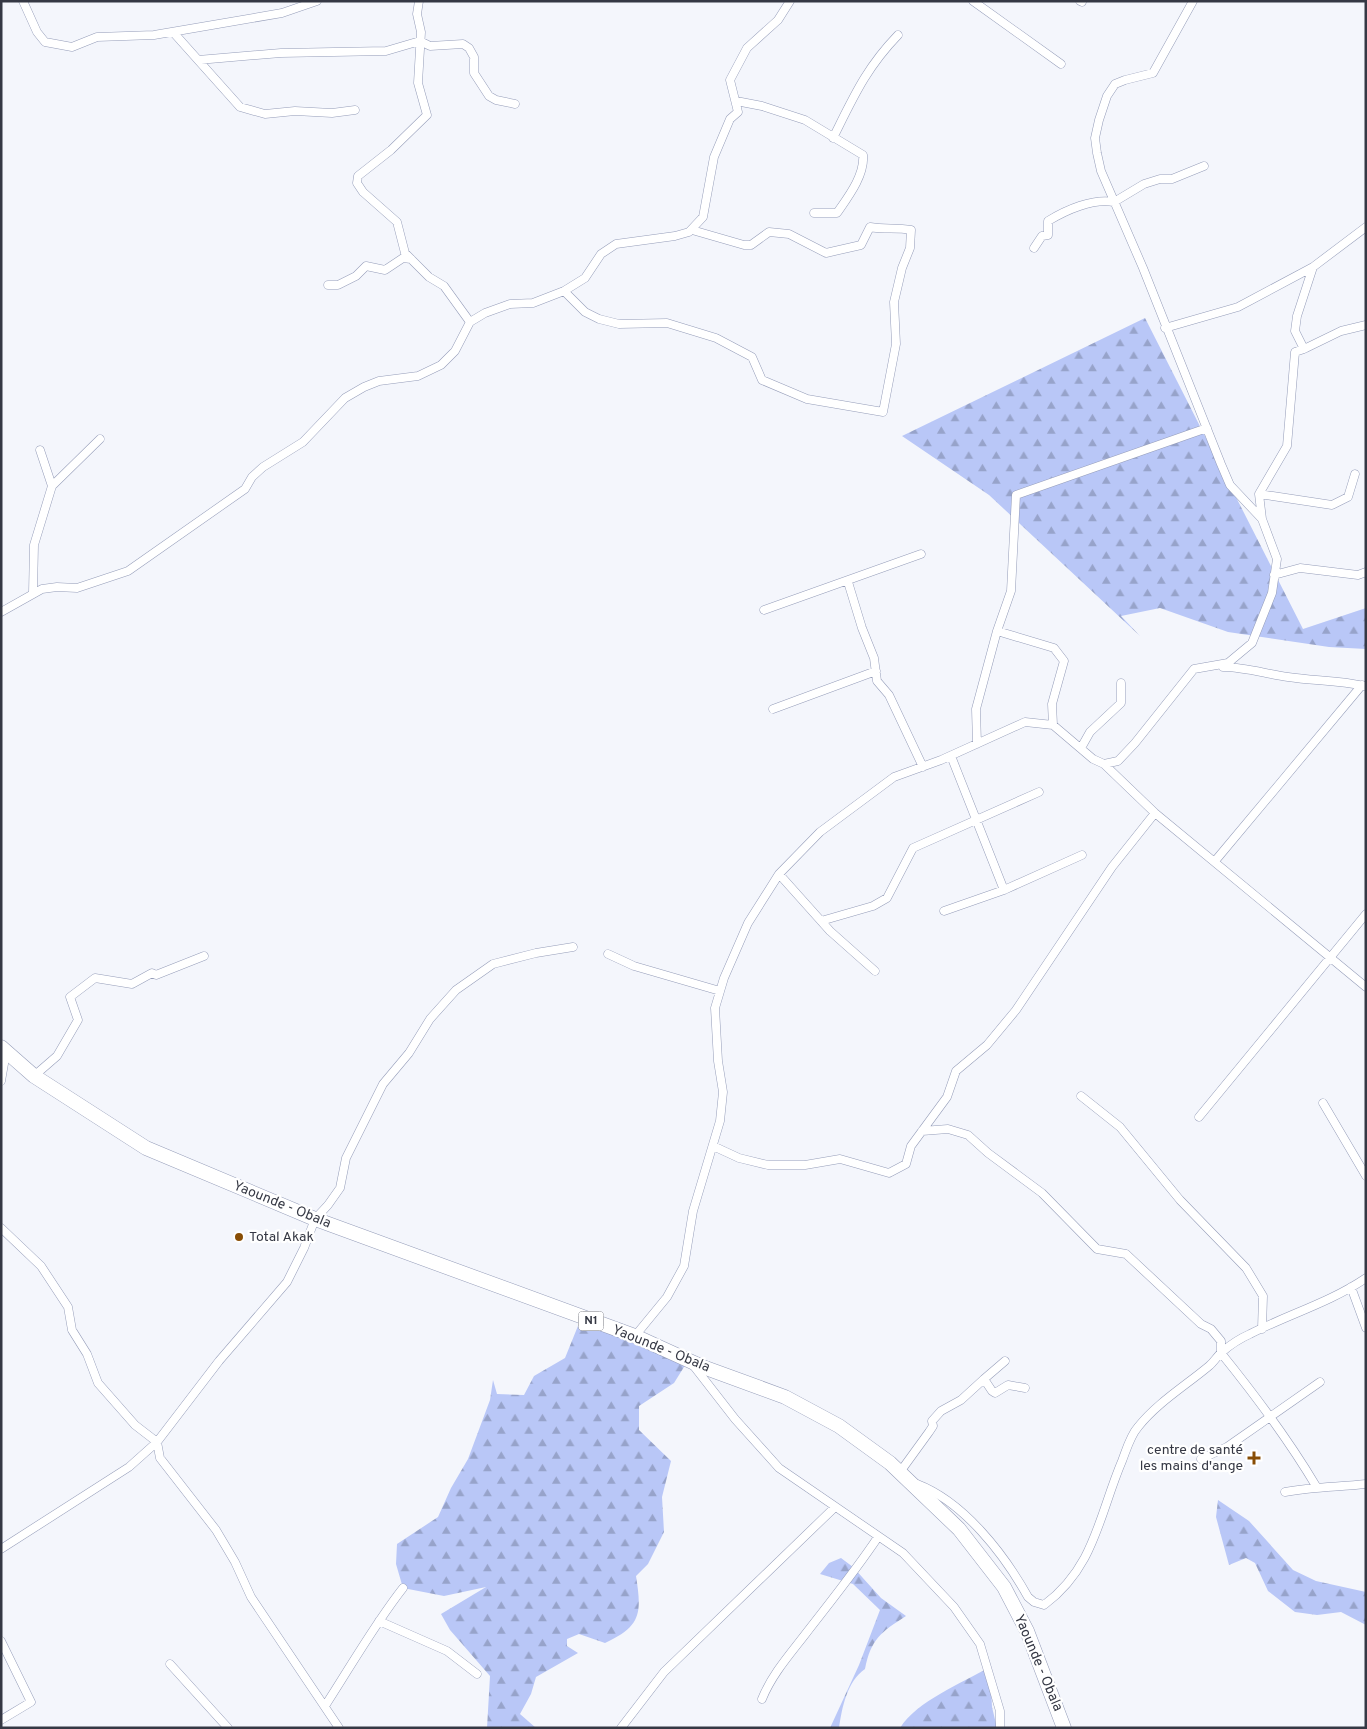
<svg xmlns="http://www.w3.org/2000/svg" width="1367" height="1729" font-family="Overpass,sans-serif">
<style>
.forest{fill:url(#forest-firs)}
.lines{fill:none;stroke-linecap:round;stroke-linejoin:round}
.street-casing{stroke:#959db9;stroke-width:9}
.highway-casing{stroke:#959db9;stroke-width:15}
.street{stroke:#fff;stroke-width:8}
.highway{stroke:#fff;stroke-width:14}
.poi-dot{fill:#884d05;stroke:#fff;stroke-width:2}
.labels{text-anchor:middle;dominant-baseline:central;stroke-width:4.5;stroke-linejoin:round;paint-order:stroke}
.shield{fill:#fff;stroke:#72747c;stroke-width:1}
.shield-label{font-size:12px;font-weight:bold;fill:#353844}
.street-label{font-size:14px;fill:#353844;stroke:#fff}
.poi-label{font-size:14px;fill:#353844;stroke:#fff;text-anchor:start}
</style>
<defs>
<pattern id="forest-firs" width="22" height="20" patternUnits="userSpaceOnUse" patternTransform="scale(1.25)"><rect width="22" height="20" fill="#b9c7f7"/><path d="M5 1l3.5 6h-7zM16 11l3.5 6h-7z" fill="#97a3ca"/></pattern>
</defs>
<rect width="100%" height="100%" fill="#f4f6fc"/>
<path class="forest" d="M1145,318L1303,629L1366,608V649L1329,647L1228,632L1160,608L1121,616L1140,636L989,495L902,436Z
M582,1316L689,1359L674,1383L639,1406V1430L671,1461L662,1497L664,1532L648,1564L636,1576C642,1614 641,1626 605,1643L579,1634L567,1639V1646L578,1653L536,1677L531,1694L520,1714L536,1728H487L490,1676L450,1630L441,1614L486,1587L444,1596L403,1588L396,1564L397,1544L438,1517L451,1488L468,1459L490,1400L493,1380L497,1394L524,1395L534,1376L565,1358Z
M1218,1500L1249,1521L1293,1570L1316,1581L1366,1592V1625L1341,1612L1317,1615L1295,1612L1268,1591L1255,1563L1246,1558L1229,1565L1216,1517Z
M841,1558L853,1567L881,1598L906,1616C881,1632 871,1639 865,1669C847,1681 842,1708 839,1728H830L859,1665L880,1610L853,1584L820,1574L829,1563Z
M990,1667L992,1707L997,1728H900C917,1701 962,1683 990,1667Z"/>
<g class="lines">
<defs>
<path id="street" d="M23,1L37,32L45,42L72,47L97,37L154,35L282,13L317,1
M419,1L417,14L421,32L418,83L427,115L391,150L358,176L357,183L363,192L397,222L405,253L429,277L444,286L470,322
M973,1L1061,64
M1080,1L1082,2
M1193,1L1153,73L1125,80L1115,84L1107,96L1099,120L1095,138L1097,153L1101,171L1143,268L1221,464L1230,485L1262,519
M173,32L240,107L265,114L295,111L332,113L355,110
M198,60L281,53L386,51L420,41L430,46L463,44L469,48L474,57V73L489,96L496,100L515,104
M736,101L762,106L805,120L863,155C865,175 848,197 837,213H814
M833,138C853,98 866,68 898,35
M1034,248L1042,236L1048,235V221C1066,210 1093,198 1114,202L1144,184L1160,179H1172L1204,166
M328,285H338L356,276L366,266L385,270L403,258L411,259
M564,291L585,312L599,319L619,324L667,323L716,338L752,357L762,380L807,399L883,412L896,344L894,302L902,268L910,248L911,230C896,227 885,230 870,227L861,245L826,253L789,234L769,232L751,245H744L692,230
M1165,328L1238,307L1313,267
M1304,349L1341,331L1366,325
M52,486L100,439
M1259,494L1332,505L1348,497L1355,474
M1274,575L1300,568L1358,575L1366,572
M848,582L862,628L874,658L877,681L889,695L923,767
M33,593L34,545L52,486L40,450
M764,610L921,554
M1,612L42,589L57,587L77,588L128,571L245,489L252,477L263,467L303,442L345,398L364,387L379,381L418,376L441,365L455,351L470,322L485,313L510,304L533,303L564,291L585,278L601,254L616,244L675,236L689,232L703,217L714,157L730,119L738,112L730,80L747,48L778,20L790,1
M997,631L1054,648L1064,661L1052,704L1053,725
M1223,667C1245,667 1266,674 1288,677C1314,681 1339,680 1364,686
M773,709L876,671
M977,744L976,709L997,631L1011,591L1016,495L1207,428
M1081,748L1090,732L1121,703V683
M951,756L1004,890
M1104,764L1155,813L1366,987
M1215,861L1362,685
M779,874L830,931L875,971
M944,911L1004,890L1082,855
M821,921L873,906L887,898L913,848L1039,792
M608,954L634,966L720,991
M34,1076L57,1056L78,1020L70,997L95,978L132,984L152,973L156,975L204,956
M1,1081L6,1052
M1081,1096L1120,1127L1180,1200L1246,1268L1263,1296L1262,1329
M1323,1103L1366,1176
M1199,1117L1366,914
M922,1131L948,1129L968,1135L988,1153L1042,1193L1097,1249L1126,1254L1201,1324L1211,1329L1221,1341V1353C1255,1395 1288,1439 1316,1486
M713,1146L739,1158L768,1165H805L840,1159L889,1173L906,1164L911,1146L947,1097L956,1071L987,1045L1016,1010L1112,867L1155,813
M1,1228L41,1266L68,1307L72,1330L87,1354L98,1383L135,1425L157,1442L160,1458L216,1530L235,1562L251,1597L339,1728
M1351,1287L1366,1328
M635,1336L667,1297L684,1266L693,1211L720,1121L723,1092L718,1061L715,1008L724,978L748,923L779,874L820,832L894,777L941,760L1025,722L1053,725L1093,759L1104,764L1118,761L1135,743L1194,669L1228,663L1252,643L1272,593L1277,559L1262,519L1259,494L1287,446L1295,352L1304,349L1295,331L1297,316L1313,267L1366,227
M693,1365L735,1419L779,1468L903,1553L954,1607L980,1644L1000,1711V1728
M984,1379L1005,1361
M1201,1459L1227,1447L1320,1382
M900,1472L929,1432L933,1426L932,1421L941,1411L961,1400L984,1379L992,1391L995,1393L1008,1385L1025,1388
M917,1484C964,1502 1004,1554 1028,1597L1034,1602L1044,1605C1095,1567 1099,1515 1122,1461C1126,1451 1130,1436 1138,1427C1157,1403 1185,1386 1209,1366C1214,1362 1217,1356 1222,1352C1230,1345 1241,1338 1250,1334C1289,1314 1329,1303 1366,1278
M1285,1492C1312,1487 1338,1487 1366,1484
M1,1549L129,1467L157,1442L219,1361L287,1282L304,1248L315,1219L328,1205L340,1188L346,1158L383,1084L409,1053L430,1019L456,990L493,964L536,953L573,947
M379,1621L447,1651L477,1674
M1,1641L31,1702L1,1720
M170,1664L228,1728
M762,1699C772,1674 791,1653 807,1632C831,1601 856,1570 878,1537
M325,1706C351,1666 374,1625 403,1588
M621,1728L664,1672L834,1508"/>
<path id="highway" d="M1,1047L34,1076L146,1148L315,1219L635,1336L703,1367L785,1397L839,1426L890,1463L959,1529L1004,1587L1027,1631L1064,1728"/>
</defs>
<use href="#street" class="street-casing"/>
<use href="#highway" class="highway-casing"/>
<use href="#street" class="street"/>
<use href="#highway" class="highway"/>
</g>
<g class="poi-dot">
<circle cx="239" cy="1237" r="5"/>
<path d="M1251.5 1450.5h5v5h5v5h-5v5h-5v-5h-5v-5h5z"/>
</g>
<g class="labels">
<rect class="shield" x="578.5" y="1311.5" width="25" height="19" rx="4"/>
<g class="shield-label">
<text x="591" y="1321">N1</text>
</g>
<g class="street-label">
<text transform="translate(282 1205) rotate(22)">Yaounde - Obala</text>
<text transform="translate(661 1349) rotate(22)">Yaounde - Obala</text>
<text transform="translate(1038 1663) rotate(67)">Yaounde - Obala</text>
</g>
<g class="poi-label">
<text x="249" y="1237">Total Akak</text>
<text x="1243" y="1450" text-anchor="end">centre de santé<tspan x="1243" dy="16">les mains d'ange</tspan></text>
</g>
</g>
<rect width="1367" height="1729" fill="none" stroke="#353844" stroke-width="5"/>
</svg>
